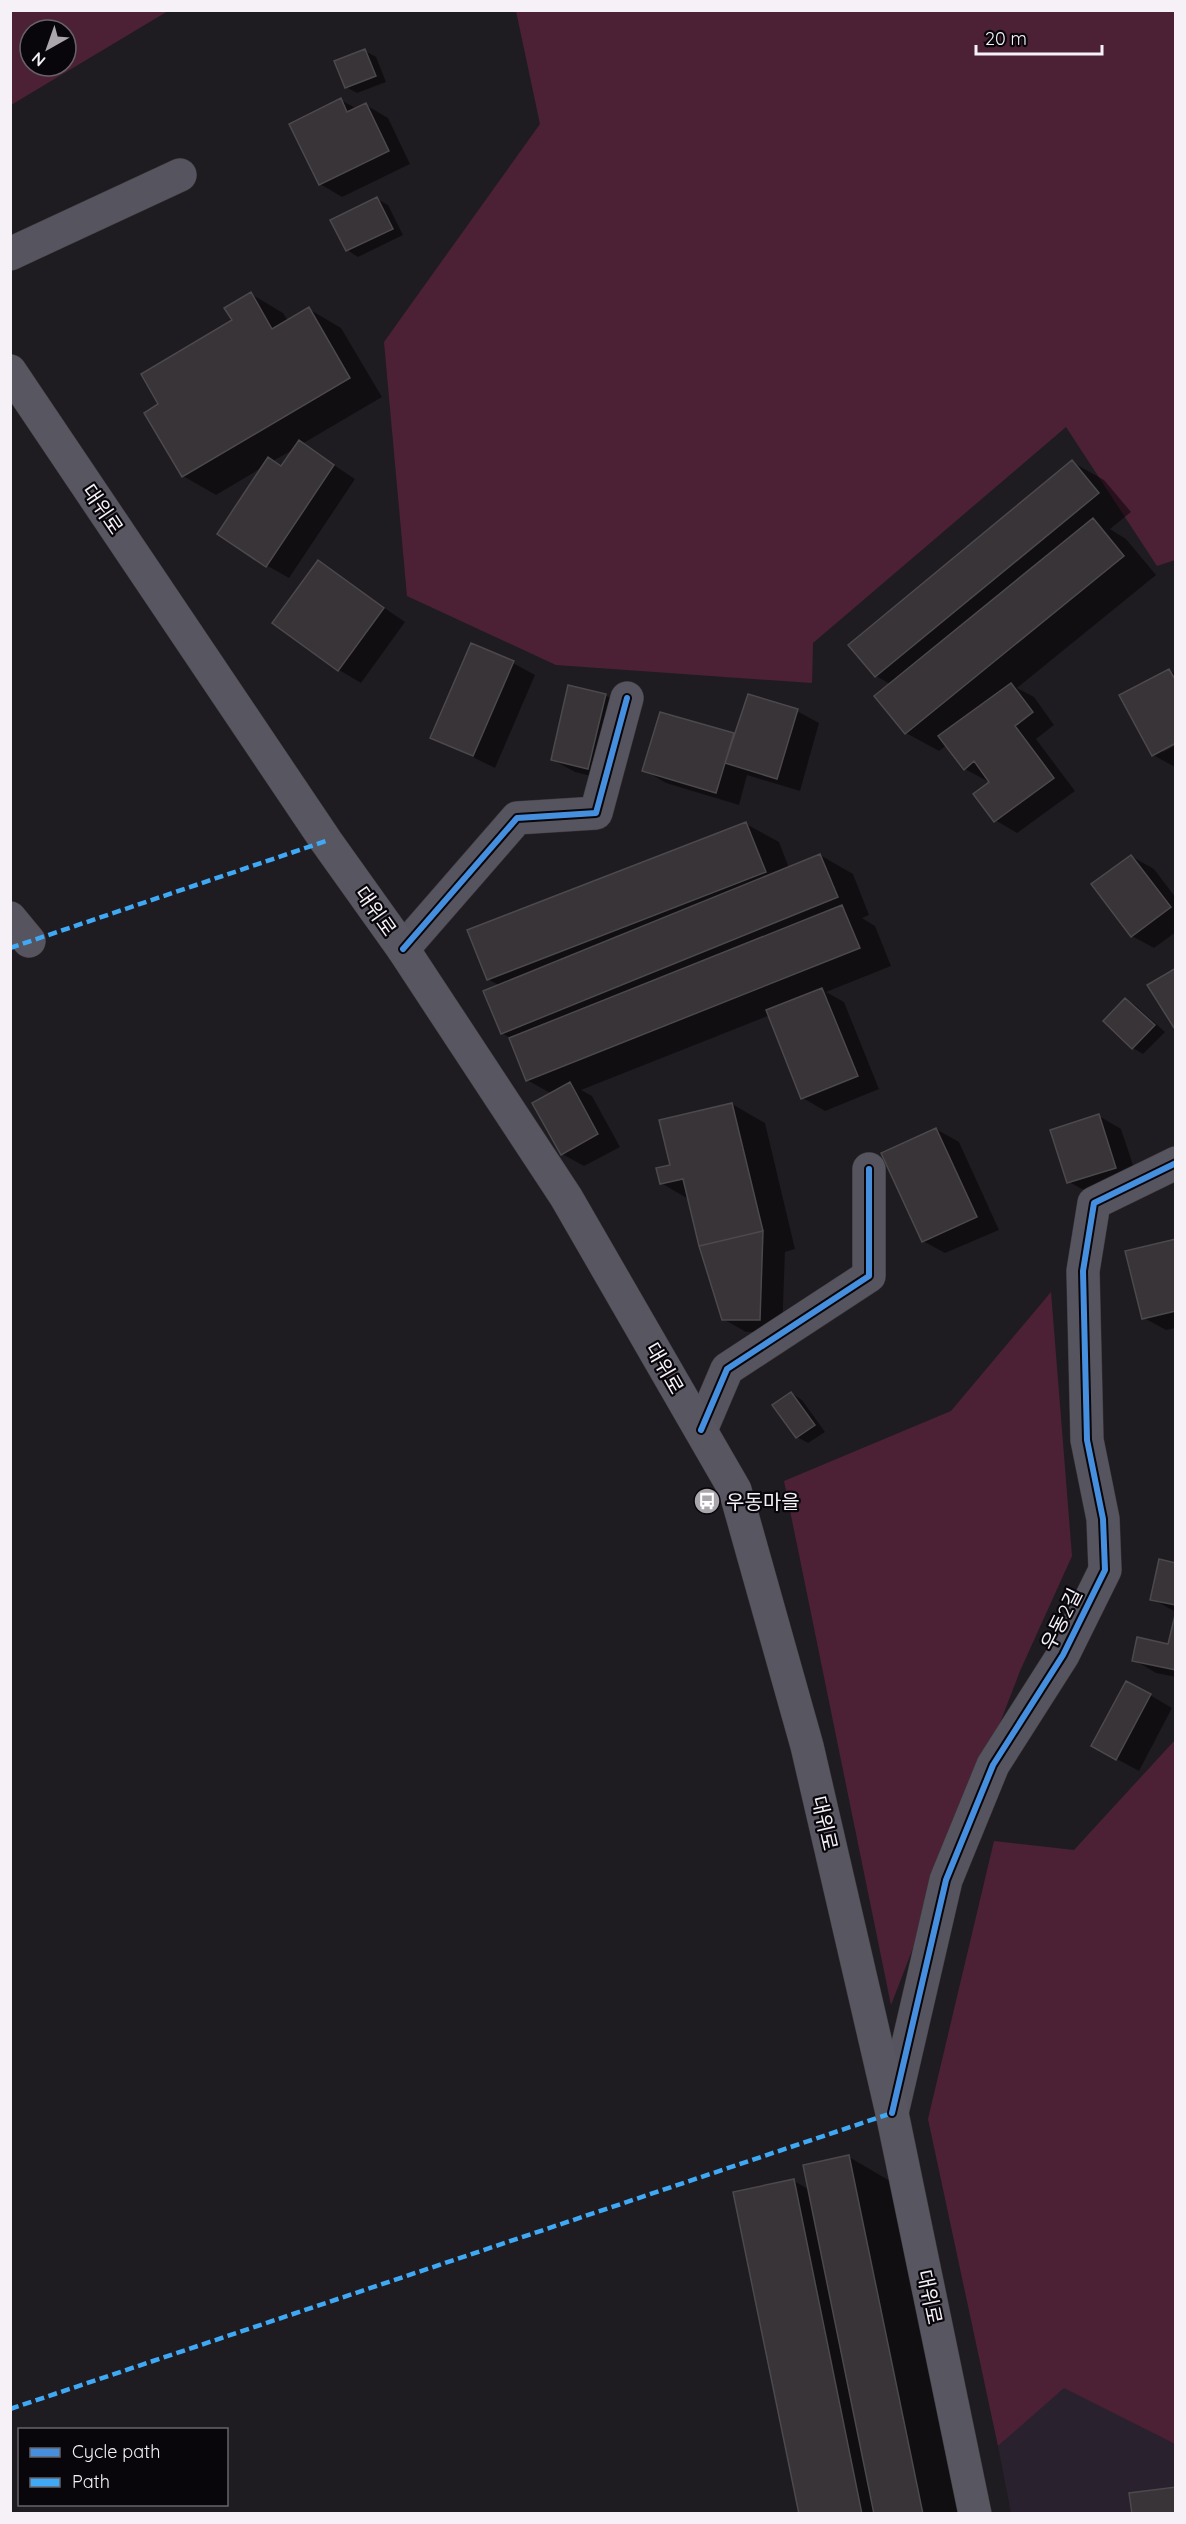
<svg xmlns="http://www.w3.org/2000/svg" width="1186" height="2524" font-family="Quicksand,'Noto Sans KR',sans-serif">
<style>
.built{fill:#29212e}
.green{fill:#4c2136;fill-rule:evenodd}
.shadow{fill:#0007;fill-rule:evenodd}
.building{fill:#383438;stroke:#4c494d;stroke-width:1.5}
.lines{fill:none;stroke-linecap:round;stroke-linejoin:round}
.minor-casing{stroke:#39363a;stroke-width:34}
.major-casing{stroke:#39363a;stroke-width:34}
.minor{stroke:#56545e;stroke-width:33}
.major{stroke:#585661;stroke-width:33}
.quiet{stroke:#3fa9f5;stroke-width:4.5;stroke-dasharray:9 4.5;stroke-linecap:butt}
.cycleway-casing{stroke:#08060a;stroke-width:10}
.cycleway{stroke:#468fdf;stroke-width:6}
.labels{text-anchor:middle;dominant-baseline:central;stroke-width:4.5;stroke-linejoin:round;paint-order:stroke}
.street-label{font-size:20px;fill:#f5f1f7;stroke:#08060a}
.poi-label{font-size:20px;fill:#f5f1f7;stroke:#08060a;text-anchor:start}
</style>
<rect width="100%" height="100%" fill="#1f1c21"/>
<path class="built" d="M1064,2387L1175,2444V2513H1011L998,2446Z"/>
<path class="green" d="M11,10H168V11L11,105ZM30,30H66V66H30Z
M516,11H1175V560L1157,566L1066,427L813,643L812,683L556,665L407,596L384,342L540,124Z
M1051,1292L1072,1556L1020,1671L891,2005L784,1481L951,1411Z
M1175,1740V2444L1064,2388L998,2446L928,2119L994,1841L1074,1850Z"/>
<path class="shadow" d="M365,51L376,57L386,82L357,93L346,87Z
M341,100L357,109L366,105L388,118L410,164L342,197L320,184Z
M377,199L388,205L403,235L358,257L347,250Z
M251,294L283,313L288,321L309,309L341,328L382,397L302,444L355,479L289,578L266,565L263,467L216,495L183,476L160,405L234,321ZM296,448L283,467L273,461Z
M1072,462L1104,480L1131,512L1110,529L1126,539L1156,575L1017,688L1034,697L1054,725L1036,739L1075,791L1017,833L995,820L989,779L987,781L965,769L947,745L939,751L906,733L890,684L876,676L850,645Z
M318,562L405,622L361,683L339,670Z
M513,663L535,675L495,768L432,737Z
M1169,670L1176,674V741L1163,748V752L1176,745L1175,767L1153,755Z
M605,695L627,708L611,781L575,772L553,760Z
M797,711L819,723L800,791L747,775L739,805L666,783L644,770L661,713L735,735Z
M746,824L779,842L789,868L820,855L853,874L869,915L862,918L875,926L891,966L826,992L844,1002L879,1089L825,1111L803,1098L770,1015L581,1090L592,1096L620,1147L584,1166L562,1154L552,1094L527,1080L510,1038L502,1033L500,986L488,979Z
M1131,856L1154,869L1176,898V932L1154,948L1132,936Z
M1125,1000L1136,1006L1165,1032L1143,1054L1133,1048Z
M732,1104L765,1123L795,1249L785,1252L782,1332H746L723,1319L690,1200L661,1183Z
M1099,1116L1121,1129L1138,1180L1091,1194L1069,1182Z
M936,1129L959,1142L999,1230L945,1253L923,1241Z
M1176,1240V1328L1166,1330L1144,1318Z
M791,1393L802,1400L825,1432L808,1443L797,1437Z
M1176,1564V1612L1152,1599Z
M1176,1617V1677L1156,1673L1134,1660L1169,1646Z
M1150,1695L1172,1708L1139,1771L1115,1758Z
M849,2157L890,2181L958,2514H800L794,2181L810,2190Z"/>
<path class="building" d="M365,49L376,76L345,88L334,61Z
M341,98L347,112L366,103L389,151L319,185L289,124Z
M377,197L393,229L346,251L330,220Z
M251,292L272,329L309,307L350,378L182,477L144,413L158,404L141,374L232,320L224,308Z
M299,440L334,465L266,567L217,534L268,457L281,466Z
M1072,460L1099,493L875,677L848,645Z
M1093,518L1124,556L905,734L874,696Z
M318,560L384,608L338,671L272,623Z
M471,643L514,661L473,756L430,738Z
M1169,669L1176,681V743L1152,756L1119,695Z
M1011,683L1033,712L1015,726L1054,778L994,822L973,794L989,782L974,761L964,770L938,736Z
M568,685L606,694L588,769L551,760Z
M748,694L798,709L777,779L725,763Z
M660,712L734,733L716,793L642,771Z
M746,822L766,872L487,980L467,930Z
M820,854L838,897L501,1034L483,991Z
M1131,855L1171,907L1131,937L1091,884Z
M842,905L860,948L526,1081L509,1038Z
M1176,968V1031L1147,985Z
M822,988L858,1076L801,1099L766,1010Z
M1125,998L1155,1025L1132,1049L1103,1021Z
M570,1082L598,1134L561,1155L532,1103Z
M732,1103L763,1231L699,1246L683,1179L660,1184L656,1168L670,1165L659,1120Z
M1099,1114L1116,1168L1067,1183L1050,1130Z
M936,1128L977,1217L922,1242L881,1153Z
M763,1231L760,1320H722L699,1246Z
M1176,1239V1311L1142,1319L1125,1251Z
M791,1392L815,1425L796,1438L772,1405Z
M1159,1559L1176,1563V1605L1150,1600Z
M1176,1611V1670L1132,1661L1137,1637L1168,1644Z
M1126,1681L1151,1694L1116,1760L1091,1746Z
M849,2155L923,2514H874L803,2165Z
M794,2179L862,2514H799L733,2192Z
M1176,2487V2514H1132L1129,2493Z"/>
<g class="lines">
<defs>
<path id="minor" d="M10,254L180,175
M10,918L29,941
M403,949L517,818L596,813L627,698
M701,1430L727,1369L869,1276V1169
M892,2113L946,1880L993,1765L1063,1655L1105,1570L1103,1519L1087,1440L1083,1271L1094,1203L1176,1163"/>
<path id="major" d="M10,371L326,841L403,949L566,1197L735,1490L807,1746L892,2113L975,2514"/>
</defs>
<use href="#minor" class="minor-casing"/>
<use href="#major" class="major-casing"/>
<use href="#minor" class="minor"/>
<use href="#major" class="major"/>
<path class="quiet" d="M10,948L326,841
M10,2409L892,2113"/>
<defs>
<path id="cycleway" d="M403,949L517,818L596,813L627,698
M701,1430L727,1369L869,1276V1169
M892,2113L946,1880L993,1765L1063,1655L1105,1570L1103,1519L1087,1440L1083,1271L1094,1203L1176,1163"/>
</defs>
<use href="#cycleway" class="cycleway-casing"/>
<use href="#cycleway" class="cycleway"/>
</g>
<defs>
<symbol id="bus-disc" viewBox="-11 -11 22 22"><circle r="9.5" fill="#aaa6ac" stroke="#08060a"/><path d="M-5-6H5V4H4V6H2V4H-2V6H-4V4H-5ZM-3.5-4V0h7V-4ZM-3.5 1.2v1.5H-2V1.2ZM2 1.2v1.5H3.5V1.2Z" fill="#fff"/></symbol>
</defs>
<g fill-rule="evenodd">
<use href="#bus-disc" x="692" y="1486" width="30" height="30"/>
</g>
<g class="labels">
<g class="street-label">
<text transform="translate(103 509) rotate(56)">대위로</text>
<text transform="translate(376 911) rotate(55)">대위로</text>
<text transform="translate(665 1368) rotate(60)">대위로</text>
<text transform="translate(1061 1619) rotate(-63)">우동2길</text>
<text transform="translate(825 1823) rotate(77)">대위로</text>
<text transform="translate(930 2297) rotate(78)">대위로</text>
</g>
<g class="poi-label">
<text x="726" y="1501">우동마을</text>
</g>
</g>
<rect width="1186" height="2524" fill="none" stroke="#f5f1f7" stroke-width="24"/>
<rect x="18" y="2428" width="210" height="78" fill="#08060a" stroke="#676469" stroke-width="1.5"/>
<rect x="30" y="2448" width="30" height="9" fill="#468fdf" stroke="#676469" stroke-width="1.5"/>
<text x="72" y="2458" font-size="18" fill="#f5f1f7">Cycle path</text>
<rect x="30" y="2478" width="30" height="9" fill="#3fa9f5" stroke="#676469" stroke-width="1.5"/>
<text x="72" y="2488" font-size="18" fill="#f5f1f7">Path</text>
<g transform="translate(48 48) rotate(220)"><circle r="28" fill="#08060a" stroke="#676469" stroke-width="1.5"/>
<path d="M0-4.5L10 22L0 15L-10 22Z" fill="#aaa6ac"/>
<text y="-9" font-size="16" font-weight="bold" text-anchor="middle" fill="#f5f1f7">N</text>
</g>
<path d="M976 45v9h126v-9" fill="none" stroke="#f5f1f7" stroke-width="3"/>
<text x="985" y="45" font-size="18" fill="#f5f1f7" stroke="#08060a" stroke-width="4.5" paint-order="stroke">20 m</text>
</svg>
